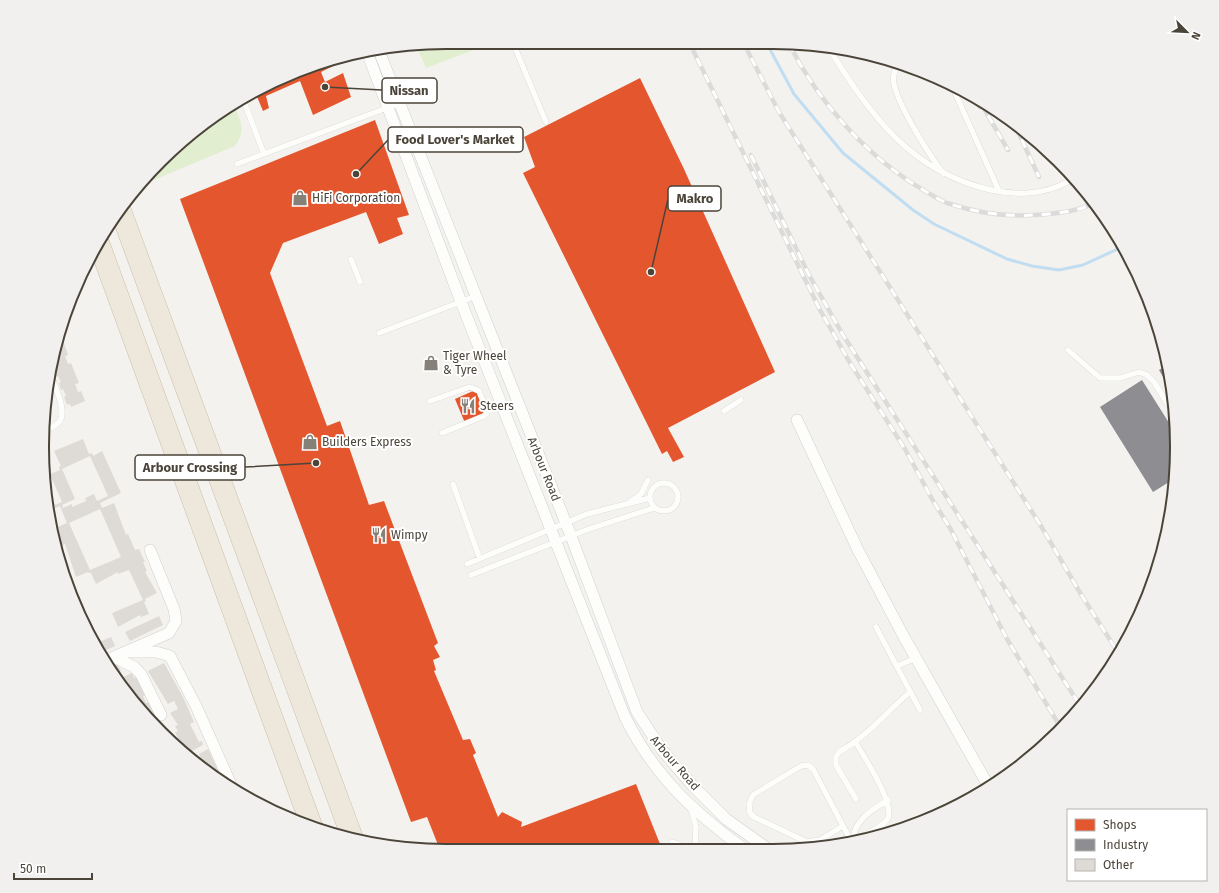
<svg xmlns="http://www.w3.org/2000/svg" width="1219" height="893" font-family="'Fira Sans',sans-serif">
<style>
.green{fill:#e1eecf}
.shops{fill:#e4572e}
.industry{fill:#8d8d92}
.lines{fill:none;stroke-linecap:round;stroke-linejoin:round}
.stream{stroke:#c0ddf1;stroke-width:3}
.building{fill:#dedbd6;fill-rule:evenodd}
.service-casing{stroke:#d2d0cb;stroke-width:6}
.minor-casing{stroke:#d2d0cb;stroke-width:12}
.motorway-casing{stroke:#ccbfa9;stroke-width:22}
.service{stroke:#fdfdfc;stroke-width:5.5}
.minor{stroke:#fdfdfc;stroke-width:11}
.motorway{stroke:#ede8db;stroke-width:21}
.rail-casing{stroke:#dbdbda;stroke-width:4.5}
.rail{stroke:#fff;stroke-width:3;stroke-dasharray:9;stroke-linecap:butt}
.labels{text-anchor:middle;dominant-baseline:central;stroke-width:4;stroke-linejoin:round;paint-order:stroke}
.poi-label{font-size:12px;fill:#4b4439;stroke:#fff;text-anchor:start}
.street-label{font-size:12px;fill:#4b4439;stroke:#fff}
.rim{fill:none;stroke:#4b4439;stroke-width:2}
.leader{fill:none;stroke:#4b4439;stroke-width:1.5}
.callout-dot{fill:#4b4439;stroke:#fff;stroke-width:1.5}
.callout{fill:#fff;stroke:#4b4439;stroke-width:1.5}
.callout-label{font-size:13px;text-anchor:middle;font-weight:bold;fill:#4b4439}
</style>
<rect width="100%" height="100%" fill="#f4f2ee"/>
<path class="green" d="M447,42H495L426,68L416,46Z
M234,104C240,121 247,129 235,146L137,187L143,180L222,110Z"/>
<path class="shops" d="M337,57L339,63L321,72L325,82L343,73L351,97L313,115L300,81L266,96L269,108L263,111L255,92L291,73Z
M640,78L684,169L775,372L668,428L684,457L673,462L667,451L662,454L523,173L535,167L524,137Z
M375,120L409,215L397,218L403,234L379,244L366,212L283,243L270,273L327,426L340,421L369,505L384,501L438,643L434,646L440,657L433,660L436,670L434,671L463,740L470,739L476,753L473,755L498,817L502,812L522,822L521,827L636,784L662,849L440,850L427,817L411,822L180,199Z
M473,391L479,394L487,413L465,423L455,399Z"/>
<path class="industry" d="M1167,365L1171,390V391L1159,370Z
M1142,380L1176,434L1175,452L1174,453V479L1153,492L1100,407Z"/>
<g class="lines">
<path class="stream" d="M766,42L794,94L843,153L913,210L934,224L1007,259L1032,266L1059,270L1083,265L1122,247"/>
</g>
<path class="building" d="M61,335L68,355L65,356L68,364L71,363L79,383L75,384L78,392L81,391L85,401L71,407L70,404L67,405L64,397L66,396L63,389L61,390L59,383L61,382L58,376L56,377L53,369L55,368L53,361L52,362Z
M83,439L89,454L92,453L93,456L102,451L121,493L100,503L102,508L114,503L126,535L128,534L135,550L139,549L145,562H143L147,571L145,572L157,593L145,599L146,601L144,602L149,614L141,617L140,615L118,627L112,613L143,600L129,570L118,574V572L96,584L91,573H89L88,572L76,577L65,544L62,545L55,528L67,523L60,506L49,511L45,499L44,481L55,505L62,502L50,474L60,470L59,467L61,466L54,451ZM90,456L108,496L97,501L94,494L85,498L86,501L72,507V504L63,508L62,505L75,499L62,469ZM100,509L121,557L90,570L69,523Z
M72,580L94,631L91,632L73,601L68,582Z
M159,616L163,625L130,641L125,632Z
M111,637L115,646L102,652L97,643Z
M117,663L121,671L115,674L110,666Z
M164,663L183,697L194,722L190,724L199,742L202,741L203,745L186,754L175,732L178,731L175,726L178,725L170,713L178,709L174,701L168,704L148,671Z
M132,673L134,678L139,675L148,694L143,696L146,703L151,701L160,719L155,722L156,725L129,697L121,678Z
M208,749L222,778L220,779L201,766L204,765L199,754Z"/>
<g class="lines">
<defs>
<path id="service" d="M516,50L546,122
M830,50C871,116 911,172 991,190C1019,196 1048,194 1073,179
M898,63C895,69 892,76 894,84C899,107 928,153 943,173
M952,86L999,191
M243,99L264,154
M237,164L400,103
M351,259L360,282
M379,333L476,296
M1068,350L1100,378H1120L1139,372L1147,375L1154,382L1176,417
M430,401L470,387L479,391L487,410V413L484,416L442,433
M724,411L741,400
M43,431C49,429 56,426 60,421C67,410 54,383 49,372
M650 497a14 14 0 1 1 28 0a14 14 0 1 1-28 0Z
M453,484L480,559
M631,501L641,494L648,480
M467,564L587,514L650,498
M471,575L589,529L654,508
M876,627L920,710
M897,666L916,658
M856,743C864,757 897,806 887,820C881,828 869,831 862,838
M856,799L836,765V757L839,752C869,735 884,714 910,692
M691,809L696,827L695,847
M843,826L820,840L807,842L754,817L750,813L749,804L753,795L801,766L808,765L813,769L851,841
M853,840C854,820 872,810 888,800
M672,842L689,848"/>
<path id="minor" d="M379,51L571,536L637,712L662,750L692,785L726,819L767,848
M367,52L461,302L625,717C653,774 692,811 743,848
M797,420L858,550L904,637L988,785
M125,652H156L170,656L196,706L233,789
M114,657L134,667L141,674L161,715
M107,660L169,633L176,621L174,609L150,550"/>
<path id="motorway" d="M121,212L352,837
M99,244L312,827"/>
</defs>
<use href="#service" class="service-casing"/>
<use href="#minor" class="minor-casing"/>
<use href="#motorway" class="motorway-casing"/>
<use href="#service" class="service"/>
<use href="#minor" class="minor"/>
<use href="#motorway" class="motorway"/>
<defs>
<path id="rail" d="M689,42L820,310L850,363L905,449L932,499L950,528L1007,639L1061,728
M743,42L779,112L1041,526L1082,596L1119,654
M789,44C819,103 868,158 925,191C932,195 939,200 947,203C974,212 1005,217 1033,215C1054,214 1076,212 1095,203
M971,96L980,107
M979,100L1008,150
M1014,123L1039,177
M751,155L809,275L843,335L1081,707"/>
</defs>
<use href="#rail" class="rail-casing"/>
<use href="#rail" class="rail"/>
</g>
<defs>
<symbol id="shop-bare" viewBox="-9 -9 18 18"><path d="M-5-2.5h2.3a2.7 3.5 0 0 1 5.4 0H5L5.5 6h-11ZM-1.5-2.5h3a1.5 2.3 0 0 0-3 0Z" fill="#868178" stroke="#fff" stroke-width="2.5" paint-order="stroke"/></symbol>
<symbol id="restaurant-bare" viewBox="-9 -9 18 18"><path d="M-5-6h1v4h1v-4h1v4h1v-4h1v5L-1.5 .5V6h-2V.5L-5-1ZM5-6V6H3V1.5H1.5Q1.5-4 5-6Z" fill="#868178" stroke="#fff" stroke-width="2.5" paint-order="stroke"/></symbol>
</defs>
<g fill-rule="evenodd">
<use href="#shop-bare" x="289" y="187" width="22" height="22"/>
<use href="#shop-bare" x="420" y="352" width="22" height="22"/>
<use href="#restaurant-bare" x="457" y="395" width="22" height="22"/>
<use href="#shop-bare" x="299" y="431" width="22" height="22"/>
<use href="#restaurant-bare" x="368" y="524" width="22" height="22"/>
</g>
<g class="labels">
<g class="poi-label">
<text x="312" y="198">HiFi Corporation</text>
<text x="443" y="356">Tiger Wheel<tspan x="443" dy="14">&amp; Tyre</tspan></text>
<text x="480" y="406">Steers</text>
<text x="322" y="442">Builders Express</text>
<text x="391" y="535">Wimpy</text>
</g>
<g class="street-label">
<text transform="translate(544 469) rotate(68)">Arbour Road</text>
<text transform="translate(675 763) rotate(49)">Arbour Road</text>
</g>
</g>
<path d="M0 0H1219V893H0ZM446 49H773A397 397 0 0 1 1170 446V447A397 397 0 0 1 773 844H446A397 397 0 0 1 49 447V446A397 397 0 0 1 446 49Z" fill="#f1f0ef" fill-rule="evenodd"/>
<path class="rim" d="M446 49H773A397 397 0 0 1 1170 446V447A397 397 0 0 1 773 844H446A397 397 0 0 1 49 447V446A397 397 0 0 1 446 49Z"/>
<path class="leader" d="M325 87L382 90M356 174L388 140M651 272L668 199M316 463L245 467"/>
<g class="callout-dot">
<circle cx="325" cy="87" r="4"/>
<circle cx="356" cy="174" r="4"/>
<circle cx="651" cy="272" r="4"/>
<circle cx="316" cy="463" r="4"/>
</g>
<g class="callout">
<rect x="382" y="78" width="55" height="25" rx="4"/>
<rect x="388" y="127" width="135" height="25" rx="4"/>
<rect x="668" y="186" width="53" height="25" rx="4"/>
<rect x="135" y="455" width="110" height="25" rx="4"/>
</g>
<g class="callout-label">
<text x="409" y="95">Nissan</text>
<text x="455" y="144">Food Lover's Market</text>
<text x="695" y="203">Makro</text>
<text x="190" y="472">Arbour Crossing</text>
</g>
<rect x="1067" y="809" width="140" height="72" fill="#ffffff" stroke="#b7b4b0"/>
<rect x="1075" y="819" width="20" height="12" fill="#e4572e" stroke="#b7b4b0"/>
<text x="1103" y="829" font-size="12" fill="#4b4439">Shops</text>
<rect x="1075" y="839" width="20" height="12" fill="#8d8d92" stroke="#b7b4b0"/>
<text x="1103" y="849" font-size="12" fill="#4b4439">Industry</text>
<rect x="1075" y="859" width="20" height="12" fill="#dedbd6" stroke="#b7b4b0"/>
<text x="1103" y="869" font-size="12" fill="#4b4439">Other</text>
<g transform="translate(1187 32) rotate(114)" stroke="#ffffff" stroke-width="3" paint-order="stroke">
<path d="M0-3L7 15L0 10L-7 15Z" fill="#4b4439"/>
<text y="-6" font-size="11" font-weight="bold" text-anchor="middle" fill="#4b4439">N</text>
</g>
<path d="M14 873v6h78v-6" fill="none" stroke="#4b4439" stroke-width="2"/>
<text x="20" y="873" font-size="12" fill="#4b4439" stroke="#ffffff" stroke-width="3" paint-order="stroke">50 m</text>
</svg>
